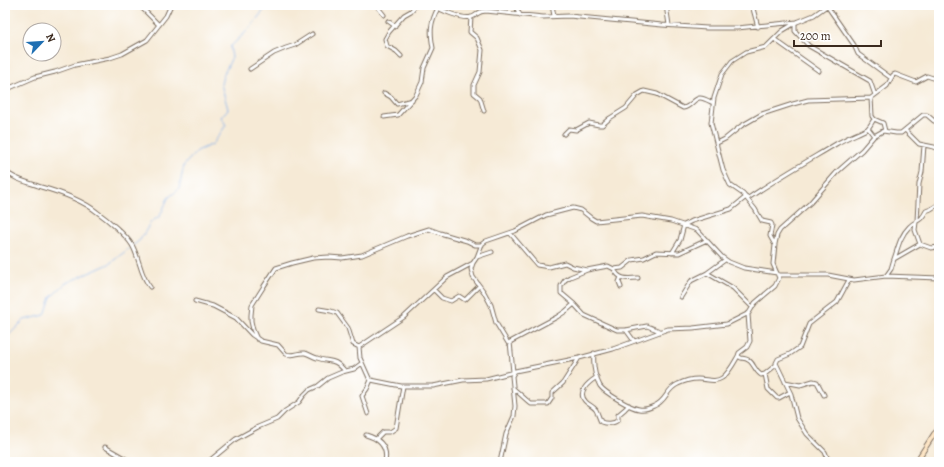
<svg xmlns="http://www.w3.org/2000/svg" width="944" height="467" font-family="Alegreya,serif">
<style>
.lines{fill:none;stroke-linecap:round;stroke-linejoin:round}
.stream{stroke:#7faee9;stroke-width:1}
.street-casing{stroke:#7c6d5e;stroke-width:5}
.secondary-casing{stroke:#7c6d5e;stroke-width:6}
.street{stroke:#fff;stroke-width:3}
.secondary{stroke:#fde5c5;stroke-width:4}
</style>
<rect width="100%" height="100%" fill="#fff"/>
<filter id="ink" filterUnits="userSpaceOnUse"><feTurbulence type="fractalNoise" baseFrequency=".025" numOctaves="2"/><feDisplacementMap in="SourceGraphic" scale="8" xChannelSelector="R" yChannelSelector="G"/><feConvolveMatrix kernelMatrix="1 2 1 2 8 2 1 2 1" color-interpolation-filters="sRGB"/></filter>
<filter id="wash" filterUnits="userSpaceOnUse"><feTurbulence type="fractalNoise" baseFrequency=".012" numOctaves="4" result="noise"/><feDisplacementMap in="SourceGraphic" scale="16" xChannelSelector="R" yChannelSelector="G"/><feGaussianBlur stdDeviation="0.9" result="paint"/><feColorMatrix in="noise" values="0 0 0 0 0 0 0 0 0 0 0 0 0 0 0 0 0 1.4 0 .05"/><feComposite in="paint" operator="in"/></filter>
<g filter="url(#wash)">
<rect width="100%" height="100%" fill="#f6ead6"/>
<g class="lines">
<path class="stream" d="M5,339L24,320L45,315L51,297L66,283L109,264L140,240L151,222L160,216L168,198L179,189L184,165L197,151L213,144L226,125L221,117L228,109L221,84L223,76L232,57L230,47L248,30L268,5"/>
</g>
</g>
<g filter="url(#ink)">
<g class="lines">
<defs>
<path id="street" d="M139,5L159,25
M376,5L384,15
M433,5C440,10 463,20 472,17C478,15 477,11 486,11L543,17L569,16L662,25L707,28H737L797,22L814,15L828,5
M515,5L520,15
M552,5L554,16
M666,5L669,25
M752,5L758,27
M827,6L854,45L858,54L891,78
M471,17L470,32L477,38L482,50L480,72L474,85V93L480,98L484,111
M388,21L395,26
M795,24V31L809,46L870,81L875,95
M774,39L819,71
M401,56L396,51L387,46L385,39L389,32L404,15L411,11L416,5
M250,69L274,53L286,48L295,45L312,34
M5,90L35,77L55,72L75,65L110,58L122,54L147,40L166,16L171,5
M384,93L391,97L397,104L412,100
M871,98L872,116L874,119L883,123L885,131
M384,117L398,115L416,95L422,82L424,68L433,48C430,32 430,23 438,8
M868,128L874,136
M905,130L919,144L934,147L939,149
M564,134L569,129L576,130L589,123L599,125H602L610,118L626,108L637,95L644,91L657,94L683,108C691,107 694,98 700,98C704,98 709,101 713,103
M717,143L725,139L741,126L762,114L793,104L808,100L871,98L887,86L893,75L895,74L916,82L927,76L933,78L939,77
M5,171C15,180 28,182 41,187C59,192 82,200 97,212C107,219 126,235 132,245C140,259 140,275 150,287
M747,199C776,179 806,162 836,144C846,138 857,134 867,129C870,127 872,122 874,119
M917,221L919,184L922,172L924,145
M916,222L915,230L920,244
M510,233L537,265L549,267L565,263L573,267L587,270
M775,244L777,235L780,230L810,203L837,172L862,150L874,136L883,131L896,133H901L923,115H927L934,121H939
M672,253L680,240L684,225L692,221L731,209L746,197
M477,257L492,252
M894,259C898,248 900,236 909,227C917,219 920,223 926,211L931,209L939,204
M473,263L471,269L473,277L484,292L491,305L496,323L508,343
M614,269C619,280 627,279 638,278
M707,273L733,288L752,307
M778,275H828L854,280L886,276L939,278
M886,276L891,269L894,259L920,244L931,248L939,247
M621,277L619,282L621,287
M434,290L442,298L451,301L459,296L465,300L479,286
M681,297L691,281L707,273L725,260
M195,301L213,306L236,318L252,335L261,341L278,345L286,354C294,357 298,352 305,353C309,354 313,357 317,358C331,363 333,357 345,371
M319,309L331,311L337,313L348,328L353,344L359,347
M748,314L750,341L747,347L739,353L738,356L741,358C755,359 752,369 761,375L765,374L776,365
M626,330L634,341
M660,331L647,326L626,330H617L584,315L574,304L561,293V286L565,280L570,277L587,270L608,266L614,269L622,268L632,260L644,258L656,252L679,253L707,240
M257,339L253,330L251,321V315L252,305L264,286L276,268L292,263L313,258L329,257L342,258L362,255L407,236L429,229L440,233L467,241L475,245H482
M594,353C593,364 595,377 600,386C605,393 631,408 639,409C644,410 650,408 654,406C667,401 666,389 678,384C684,381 691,379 698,379C707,379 714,383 722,378C729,373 734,363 738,356
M513,372L510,342L557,317L566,311L574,304
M514,372L486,379L463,380L433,386H401L371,380L369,378L360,358L359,347L404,317L447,277L473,263L477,257L482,244L486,241L515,231L546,215L573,208L581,210L591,218L596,221L642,216L671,221L697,230L722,257L729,262L744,268L777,273
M765,374L768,389L777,398H779L790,392
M597,377C589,382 576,392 586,402C589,405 593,406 596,410C598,414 599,418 601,422C606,424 614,424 618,420V415L625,409L629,405
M785,382L800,385L813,381L817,382L824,395
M513,388L531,404H548L552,398V393L563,383L579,358
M368,414L362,396L367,389L371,380
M366,435C380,439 388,447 385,462
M376,439L383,432H390L396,428L403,386
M105,447L131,462
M208,462L236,439L258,427L277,419L285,411L299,402L304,395L309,390L318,386L328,378L342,372L354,369L362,363
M500,462L506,434L514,416L515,406L512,376L515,371L579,358L613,349L668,329L693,328L727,324L749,313L755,303L775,286L779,278L773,264L775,245L770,236L772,225L771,223L762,221L755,209L743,194L730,185L723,170L711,123L714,98L722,74L732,61L746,52L766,47L782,31L797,22
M829,462L825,452L807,434L797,418L791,394L776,363L778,359L790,354L800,347L809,324L837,302L849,280"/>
<path id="secondary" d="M916,462L934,434L939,429"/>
</defs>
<use href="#street" class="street-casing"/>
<use href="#secondary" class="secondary-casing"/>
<use href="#street" class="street"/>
<use href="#secondary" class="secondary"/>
</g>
</g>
<rect width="944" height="467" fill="none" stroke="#fff" stroke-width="20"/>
<g transform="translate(42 42) rotate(65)"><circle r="19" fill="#ffffff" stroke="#b1aaa5"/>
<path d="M0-3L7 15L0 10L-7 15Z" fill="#1f6fb2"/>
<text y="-6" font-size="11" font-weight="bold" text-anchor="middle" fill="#3b2a1e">N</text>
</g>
<path d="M794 40v6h87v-6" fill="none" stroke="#3b2a1e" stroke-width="2"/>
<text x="800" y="40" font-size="12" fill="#3b2a1e" stroke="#ffffff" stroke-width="3" paint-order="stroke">200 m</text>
</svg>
